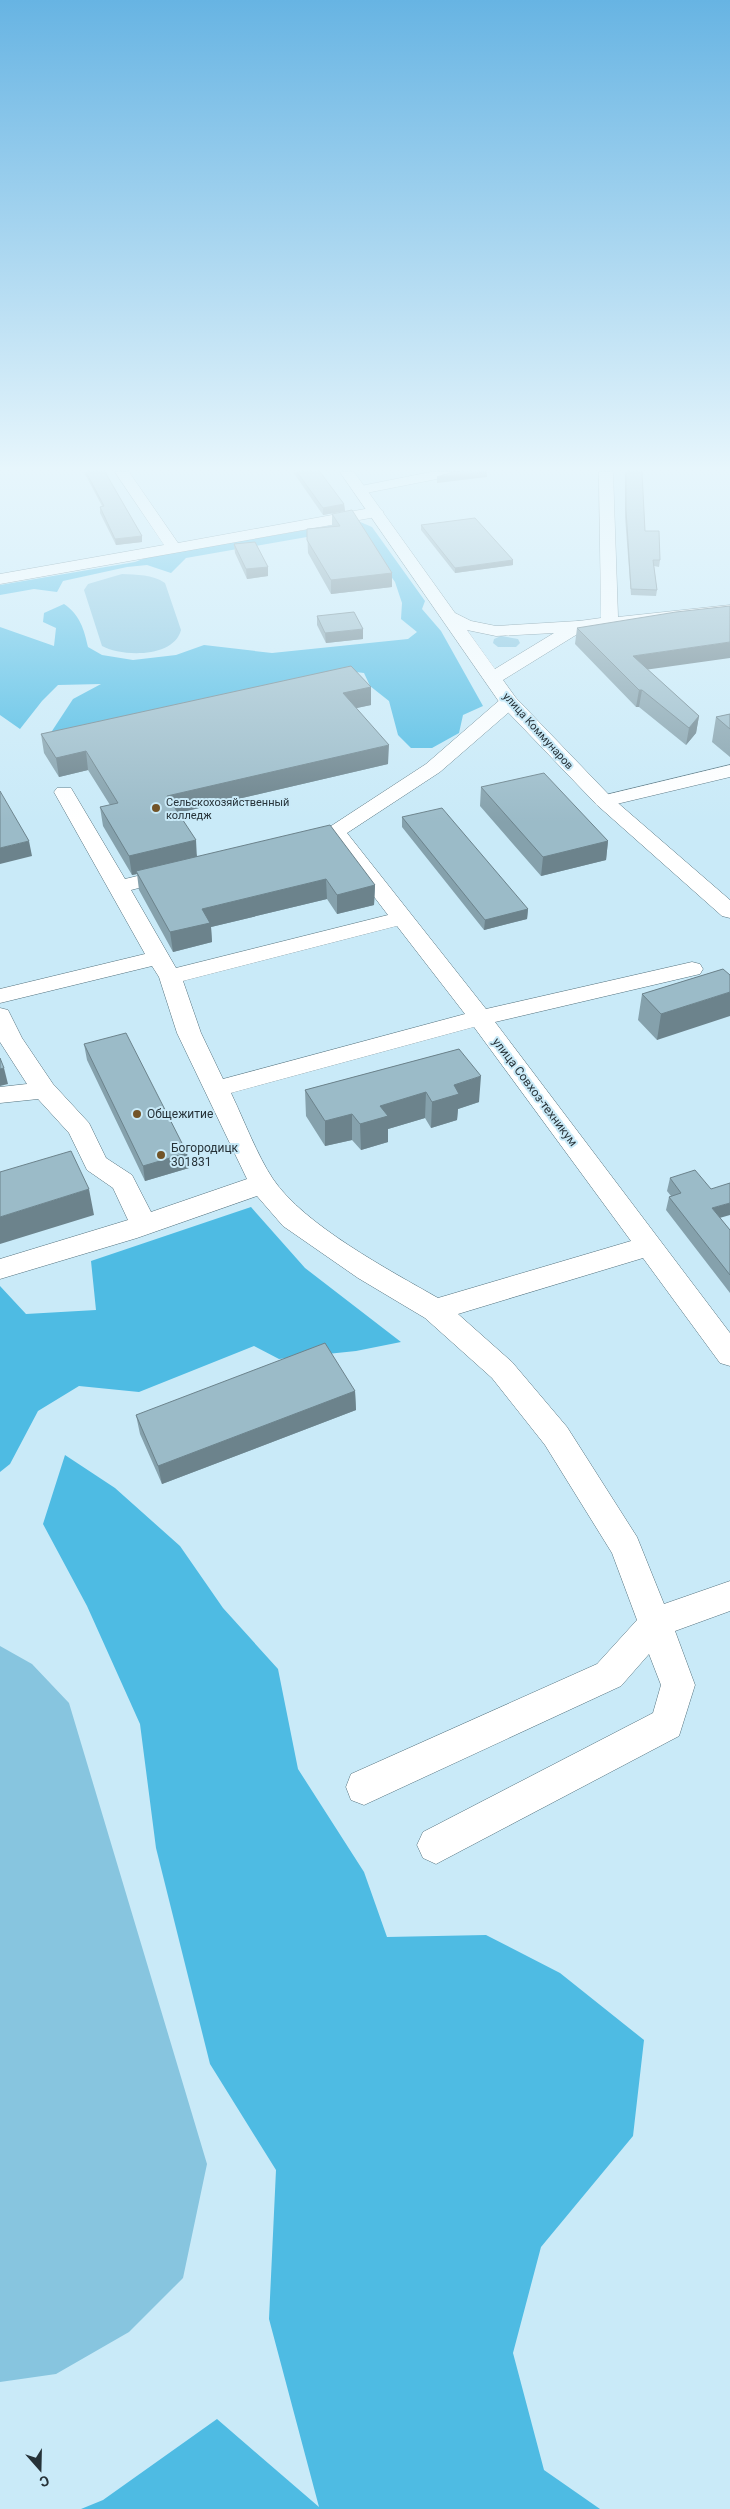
<svg xmlns="http://www.w3.org/2000/svg" width="730" height="2509" font-family="Roboto,sans-serif">
<style>
.green{fill:#87c5df}
.forest{fill:#4ebbe3}
.lines{fill:none;stroke-linecap:round;stroke-linejoin:round}
.minor-casing{stroke:#54727e;stroke-width:1}
.major-casing{stroke:#54727e;stroke-width:1}
.minor{fill:#fff;fill-rule:evenodd}
.major{fill:#fff;fill-rule:evenodd}
.wall{fill:#85a1ac}
.shaded-wall{fill:#6c838c}
.building{fill:#9bbbc8;stroke:#6c838c}
.poi-dot{fill:#725428;stroke:#c9eaf8;stroke-width:2}
.labels{text-anchor:middle;dominant-baseline:central;stroke-width:4;stroke-linejoin:round;paint-order:stroke}
.far-street-label{font-size:11px;fill:#263238;stroke:#c9eaf8}
.far-poi-label{font-size:11px;fill:#263238;stroke:#c9eaf8;text-anchor:start}
.street-label{font-size:12px;fill:#263238;stroke:#c9eaf8}
.poi-label{font-size:12px;fill:#263238;stroke:#c9eaf8;text-anchor:start}
</style>
<rect width="100%" height="100%" fill="#c9eaf8"/>
<path class="green" d="M122,574C137,575 152,574 165,583L181,630C174,658 122,657 102,646L84,590L88,584Z
M501,636L518,639L520,643L516,647H498L493,643L494,639Z
M0,1646L32,1664L69,1703L207,2164L183,2278L129,2332L56,2374L0,2382Z"/>
<path class="forest" d="M358,521L372,527L425,601L422,609L441,631L483,706L463,715L459,733L432,748H411L398,735L389,701L370,686L364,673L340,670L59,740L52,731L73,699L101,684L58,685L42,701L20,729L0,715V627L54,646L56,628L43,622L44,613L64,604C80,615 84,629 88,647L102,655L133,660L176,655L204,645L272,653L408,639L417,632L401,619L402,603L395,582L371,548L324,534L186,558L171,573L147,565L127,567L63,581L57,592L34,589L0,595V585L135,562L148,557Z
M251,1207L305,1268L401,1342L356,1351L279,1359L254,1346L139,1392L79,1386L38,1411L10,1464L0,1472V1286L26,1314L96,1310L91,1261Z
M65,1455L115,1488L180,1546L223,1608L278,1669L298,1769L364,1872L387,1937L486,1935L560,1973L644,2040L633,2136L541,2247L513,2353L544,2470L600,2509H81L103,2500L217,2419L319,2507L269,2319L276,2170L210,2064L156,1848L140,1724L87,1606L43,1524Z"/>
<g class="lines">
<defs>
<path id="minor" d="M115,472H129L178,543L376,507L384,512L376,517L0,584V574L164,545Z
M431,472H459L452,476L361,494L354,490L361,486Z
M599,472H613L618,617L730,605V615L578,631L572,630L569,626L572,622L601,618Z
M509,696L516,698L518,702L516,706L440,772L347,833L486,1009L692,962L700,964L703,969L700,974L495,1022L730,1333V1366L720,1363L643,1258L458,1314L512,1362L567,1427L637,1537L664,1604L730,1581V1611L675,1631L695,1685L679,1736L436,1864L423,1858L417,1845L423,1832L653,1713L661,1685L649,1654L621,1686L364,1805L351,1800L346,1787L351,1774L597,1664L637,1620L612,1553L545,1445L492,1378L425,1318L358,1278L283,1226L257,1196L137,1238L0,1279V1259L128,1220L113,1188L87,1170L69,1133L38,1099L0,1103V1087L27,1084L0,1042V1008L8,1010L22,1038L53,1084L89,1123L106,1158L132,1175L151,1212L247,1179L177,1033L159,977L152,966L0,1003V989L145,954L54,792L57,788H71L125,879L174,867L181,869L185,873L181,877L131,890L176,968L388,915L330,839L300,847L293,845L290,841L293,837L328,828L426,764L502,698ZM397,926L465,1014L223,1079L201,1033L183,981ZM474,1027L631,1241L438,1298C389,1270 304,1225 273,1179C257,1155 244,1120 231,1093Z
M730,765V777L604,807L597,805L594,801L597,797Z"/>
<path id="major" d="M340,472H354L455,613L471,621L496,626L578,621L584,622L587,626L584,630L503,680L516,698L611,797L730,900V918L722,916L597,805L502,706ZM467,630L496,636L554,633L495,669Z"/>
</defs>
<use href="#minor" class="minor-casing"/>
<use href="#major" class="major-casing"/>
<use href="#minor" class="minor"/>
<use href="#major" class="major"/>
</g>
<path class="wall" d="M84,472H105L142,536V542L116,545L100,513V507L102,506L85,474Z
M293,472H320L344,504L345,511L323,515Z
M625,472H642L645,531L660,560L659,567L654,566L657,590L656,596L631,595L625,517Z
M332,514L392,573V587L331,594L308,553L307,529L332,526Z
M421,525L513,560V565L455,573L421,530Z
M234,544L268,567V576L247,579L235,553Z
M317,616L363,639L326,643L317,625Z
M577,628L648,670L699,716L696,733L686,745L639,707H636L575,644Z
M371,687V705L356,708L388,764L178,813L197,856L375,885L374,905L337,914L327,899L211,927L212,942L173,952L139,890L137,874L132,875L103,826L100,807L110,805L88,770L59,777L44,753L41,734Z
M730,714V757L712,742L716,717Z
M481,787L608,841L606,860L541,876L480,806Z
M402,817L528,909L527,919L484,930L402,827Z
M723,969L657,1040L638,1020L642,994Z
M84,1044L187,1153L189,1168L145,1181L87,1060Z
M459,1049L479,1102L458,1109L457,1120L431,1128L425,1118L388,1129V1142L361,1150L352,1140L325,1146L306,1116L305,1090Z
M670,1178L720,1218L730,1230V1293L666,1210L669,1197L671,1196L667,1191Z
M355,1391L356,1410L162,1484L140,1434L136,1415Z"/>
<path class="shaded-wall" d="M487,472V477L437,483V477Z
M344,504L345,511L323,515V508Z
M142,536V542L116,545L115,539Z
M513,560V565L455,573V568Z
M268,567V576L247,579L246,569Z
M392,573V587L331,594V580Z
M363,629V639L326,643L325,633Z
M730,642V658L630,672L633,656Z
M371,687V705L343,711V693Z
M639,690H642L639,707H636Z
M699,716L696,733L686,745L689,728Z
M389,745L388,764L169,815L167,796Z
M86,751L88,770L59,777L56,758Z
M196,840L197,859L136,871L137,874L132,875L129,856Z
M29,841L32,856L0,864V848Z
M608,841L606,860L541,876L543,857Z
M326,879L327,899L211,927L212,942L173,952L170,932L202,909Z
M375,885L374,905L337,914V895Z
M528,909L527,919L484,930L485,920Z
M730,992V1016L657,1040L661,1014Z
M4,1068L8,1084L0,1086V1069Z
M481,1076L479,1102L458,1109L457,1120L431,1128L432,1102L454,1085Z
M426,1092L425,1118L388,1129V1142L361,1150L360,1124L380,1106Z
M352,1114V1140L325,1146V1121Z
M187,1153L189,1168L145,1181L143,1166Z
M89,1189L94,1215L0,1244V1217Z
M730,1203V1215L709,1221L712,1208Z
M355,1391L356,1410L162,1484L158,1466Z"/>
<path class="building" d="M86,472H105L142,536L115,539L100,507L104,506Z
M297,472H320L344,504L323,508Z
M453,472H486L437,477Z
M626,472H642L645,531H659L660,560H653L657,590L631,589L626,510Z
M352,510L392,573L331,580L307,540V529L340,526L332,514Z
M475,518L513,560L455,568L421,525Z
M255,542L268,567L246,569L234,544Z
M730,606V642L633,656L699,716L689,728L642,690H639L577,628L676,612Z
M354,612L363,629L325,633L317,616Z
M351,666L371,687L343,693L389,745L167,796L196,840L129,856L100,807L118,803L86,751L56,758L41,734Z
M730,714V729L716,717Z
M544,773L608,841L543,857L481,787Z
M0,791L29,841L0,848Z
M442,808L528,909L485,920L402,817Z
M330,825L375,885L337,895L326,879L202,909L210,923L170,932L136,871Z
M723,969L730,975V992L661,1014L642,994Z
M126,1033L187,1153L143,1166L84,1044Z
M459,1049L481,1076L454,1085L459,1094L432,1102L426,1092L380,1106L388,1116L360,1124L352,1114L325,1121L305,1090Z
M0,1058L4,1068L0,1069Z
M71,1151L89,1189L0,1217V1172Z
M695,1170L711,1189L730,1183V1203L712,1208L730,1230V1275L669,1197L681,1193L670,1178Z
M325,1343L355,1391L158,1466L136,1415Z"/>
<linearGradient id="sky" x2="0" y2="1"><stop stop-color="#67b4e3"/><stop offset="0.57" stop-color="#e7f6fc"/><stop offset="1" stop-color="#e7f6fc" stop-opacity="0"/></linearGradient>
<rect width="730" height="823" fill="url(#sky)"/>
<g class="poi-dot">
<circle cx="156" cy="808" r="5"/>
<circle cx="137" cy="1114" r="5"/>
<circle cx="161" cy="1155" r="5"/>
</g>
<g class="labels">
<g class="far-street-label">
<text transform="translate(538 731) rotate(48)">улица Коммунаров</text>
</g>
<g class="far-poi-label">
<text x="166" y="802">Сельскохозяйственный<tspan x="166" dy="13">колледж</tspan></text>
</g>
<g class="street-label">
<text transform="translate(535 1092) rotate(53)">улица Совхоз-техникум</text>
</g>
<g class="poi-label">
<text x="147" y="1114">Общежитие</text>
<text x="171" y="1148">Богородицк<tspan x="171" dy="14">301831</tspan></text>
</g>
</g>
<g transform="translate(40 2469) rotate(160)" stroke="#c9eaf8" stroke-width="4" paint-order="stroke">
<path d="M0-4L9 19L0 12L-9 19Z" fill="#263238"/>
<text y="-8" font-size="14" font-weight="bold" text-anchor="middle" fill="#263238">С</text>
</g>
</svg>
